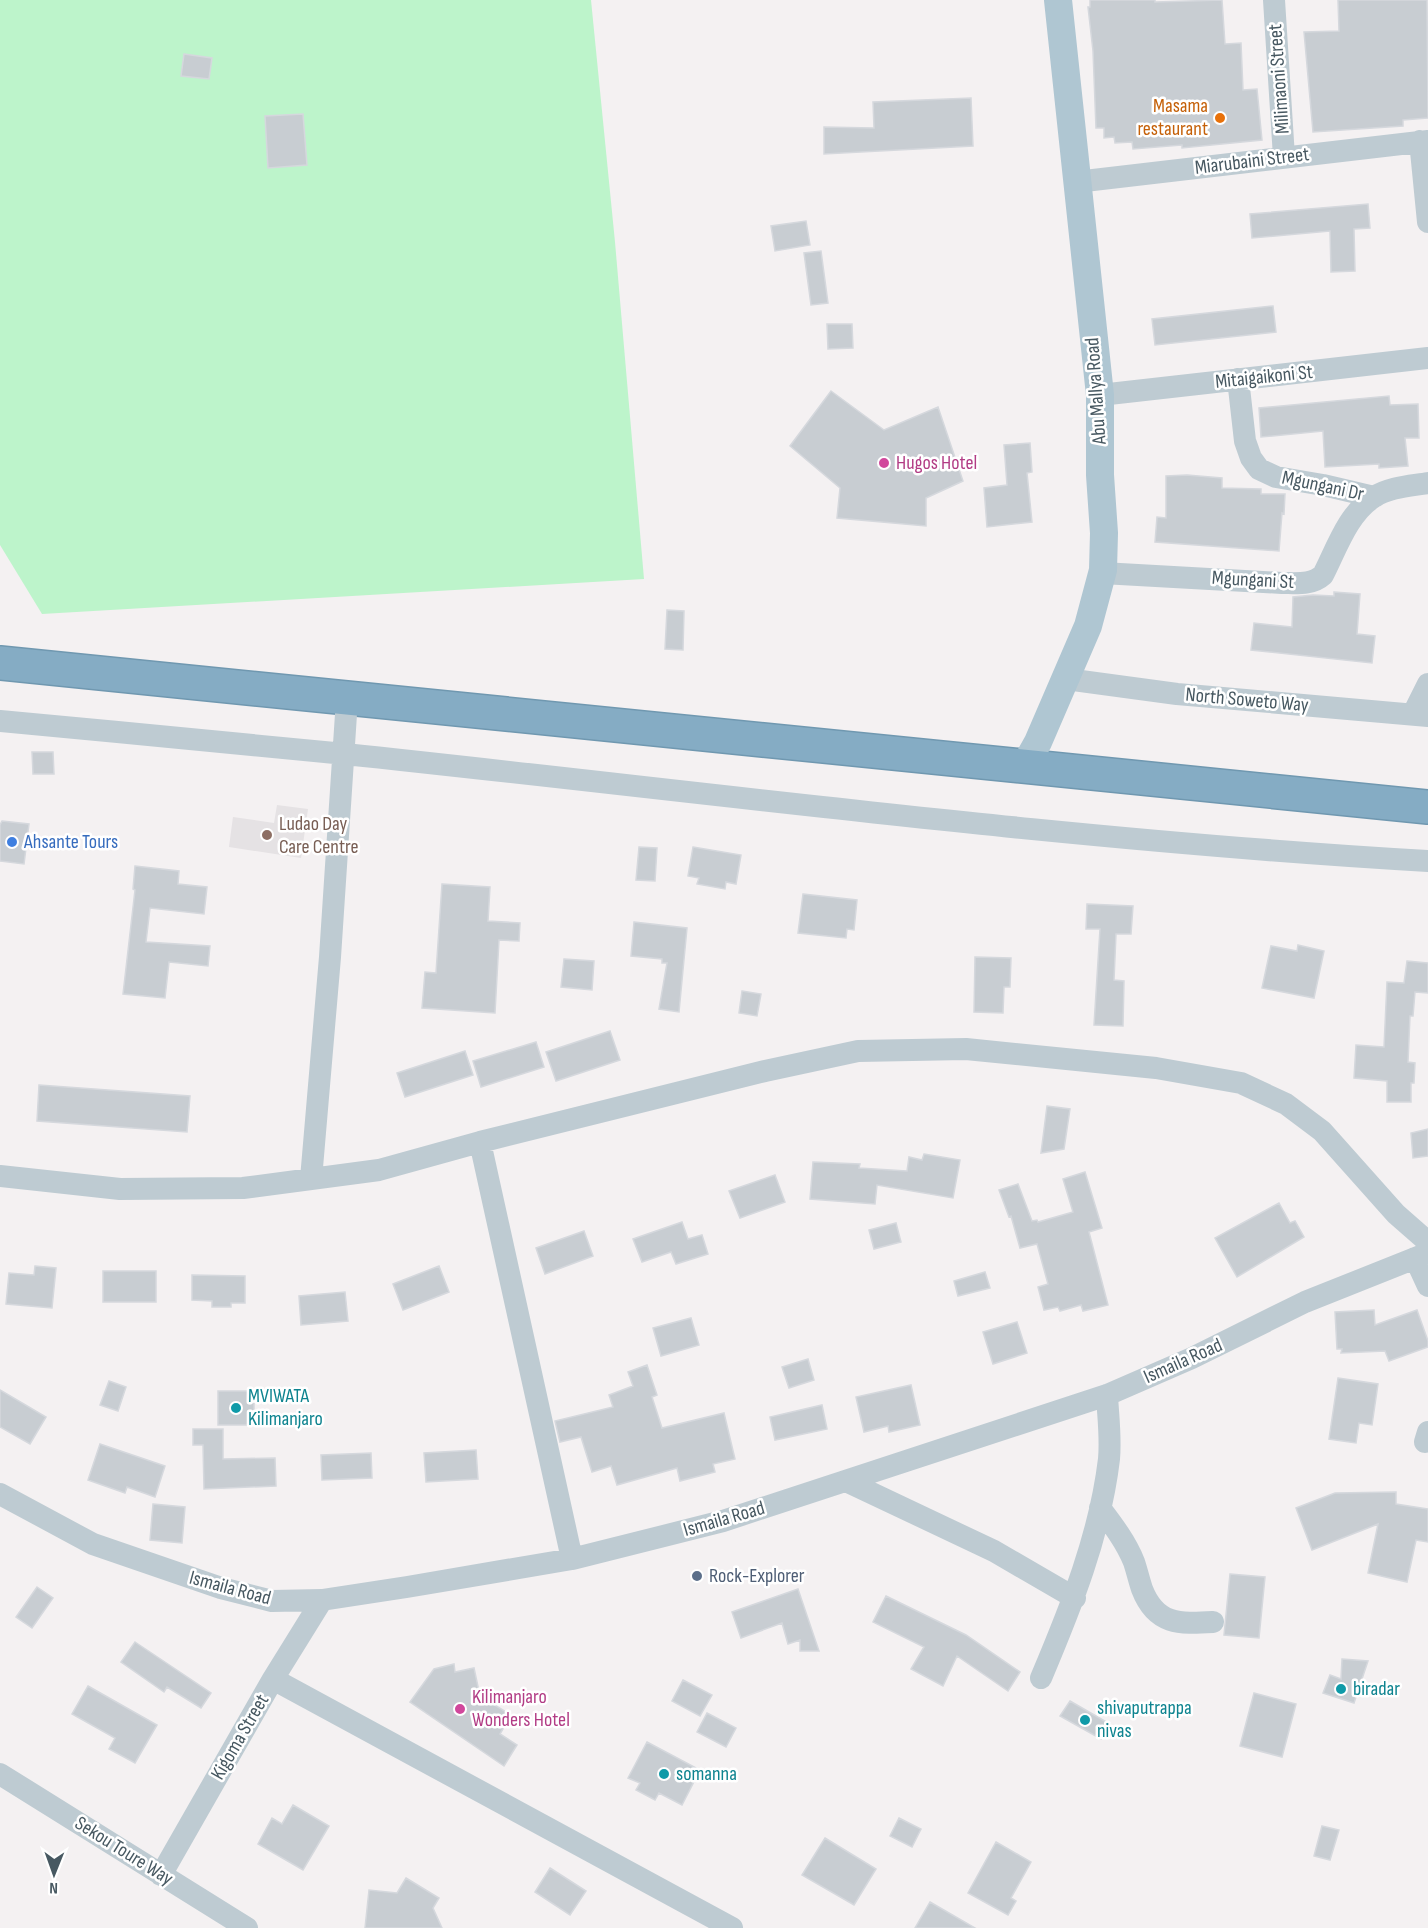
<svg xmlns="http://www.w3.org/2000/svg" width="1428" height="1928" font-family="'Sofia Sans Condensed',sans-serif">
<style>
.education{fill:#e5e2e4}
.green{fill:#bdf4cb}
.building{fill:#c8cdd2;stroke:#d5d8dd;stroke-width:1.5}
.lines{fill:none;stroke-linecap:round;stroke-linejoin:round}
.highway-casing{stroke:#7098b0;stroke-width:36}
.minor{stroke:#becbd2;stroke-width:22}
.major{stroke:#afc6d2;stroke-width:28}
.highway{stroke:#85acc4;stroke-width:33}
.food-dot{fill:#e8710a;stroke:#fff;stroke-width:2}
.hotel-dot{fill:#d1479c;stroke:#fff;stroke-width:2}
.education-dot{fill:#8d6e63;stroke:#fff;stroke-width:2}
.shop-dot{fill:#3f7fe0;stroke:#fff;stroke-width:2}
.culture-dot{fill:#0f9aa8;stroke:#fff;stroke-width:2}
.service-dot{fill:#5c6f8a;stroke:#fff;stroke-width:2}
.labels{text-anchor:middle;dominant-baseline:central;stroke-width:5;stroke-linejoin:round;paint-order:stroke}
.street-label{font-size:20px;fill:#475861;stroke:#fff}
.food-label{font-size:20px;fill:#c56008;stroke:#fff;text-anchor:end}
.hotel-label{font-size:20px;fill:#b23c85;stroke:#fff;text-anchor:start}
.education-label{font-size:20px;fill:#785e54;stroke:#fff;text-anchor:start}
.shop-label{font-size:20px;fill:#366cbe;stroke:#fff;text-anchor:start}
.culture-label{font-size:20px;fill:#0d838f;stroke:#fff;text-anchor:start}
.service-label{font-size:20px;fill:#4e5e75;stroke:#fff;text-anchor:start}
</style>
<rect width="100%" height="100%" fill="#f4f1f2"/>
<path class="education" d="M277,805L308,809L301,858L229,847L233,817L274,823Z"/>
<path class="green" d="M0,0H591L615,242L644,579L42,614L0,545Z"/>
<path class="building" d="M1090,0H1155V2L1222,0L1225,44L1241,43L1243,90L1257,89L1262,140L1182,148V145L1133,149L1132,142L1115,143L1114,137L1104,138V128H1096L1093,51L1088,7H1090Z
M1338,0H1427L1428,118L1403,120V126L1313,132L1304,32L1339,31Z
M184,54L212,58L209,79L181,76Z
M971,98L973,146L824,154V127L874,128L873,102Z
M303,114L307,165L268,168L265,116Z
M1368,204L1370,228L1354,229L1355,271L1331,272L1330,231L1252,238L1250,214Z
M806,221L810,245L775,251L771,226Z
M821,251L828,303L811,305L804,253Z
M1273,306L1276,332L1155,345L1152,319Z
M827,324H852L853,348L828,349Z
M831,391L884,430L938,407L963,481L926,498V526L837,518L840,488L790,446Z
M1389,396L1390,405L1418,404L1419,438H1405L1408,466L1379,468V464L1325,467L1323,431L1261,437L1259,408Z
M1030,443L1032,472L1027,473L1032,522L987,527L984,488L1007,485L1004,445Z
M1187,475L1222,478V488L1261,489V494H1285L1284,514L1282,513L1279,551L1155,542L1157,517L1166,518V476Z
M1334,592L1360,594L1357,634L1375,636L1372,663L1251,650L1254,623L1292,627L1293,597L1313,595L1334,596Z
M667,610L684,611L683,650L665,649Z
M32,752H53L54,774H33Z
M2,821L29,824L24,864L0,861V825Z
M639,847L657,848L655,881L636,880Z
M693,847L741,855L736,884L726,882L725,889L697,884L699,878L688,876Z
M135,866L179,871L178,884L207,887L204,914L150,908L146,942L210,946L208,966L169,962L165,998L123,994L135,890L133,889Z
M442,884L490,887L488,921L520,923L519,941L499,940L495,1013L422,1008L425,972L436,973Z
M803,894L857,900L854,930L847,929L846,938L798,933Z
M1087,904L1133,906L1131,934H1116L1114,980L1124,981L1123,1026L1094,1025L1100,929H1086Z
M634,922L687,928L679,1012L659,1009L667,963H662V959L631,956Z
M1298,945L1324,951L1314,998L1262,988L1271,946L1297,951Z
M975,957L1011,958L1010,987H1004L1003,1013L974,1012Z
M564,959L594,961L592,990L561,987Z
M1407,961L1428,963V993L1415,992L1413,1016H1410L1408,1062L1415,1063L1414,1083H1411V1102H1387V1081L1354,1078L1356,1045L1384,1047L1387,982L1404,983Z
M742,991L761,994L757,1016L739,1013Z
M610,1031L620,1060L556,1081L546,1052Z
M536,1042L544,1067L481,1087L473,1061Z
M465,1051L473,1075L405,1097L397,1073Z
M39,1085L190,1096L187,1132L37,1121Z
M1047,1106L1070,1109L1064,1149L1041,1153Z
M1428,1129V1156L1413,1158L1411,1133Z
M924,1154L960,1160L953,1198L877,1185L875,1204L810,1199L813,1162L860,1164L859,1168L907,1171L909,1157L922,1160Z
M1085,1172L1102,1228L1089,1232L1108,1305L1083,1311L1081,1305L1060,1311L1058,1307L1044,1310L1038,1287L1048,1284L1037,1244L1020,1248L1011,1216L1009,1217L999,1190L1018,1184L1032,1221L1037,1220L1038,1222L1073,1212L1063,1179Z
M775,1175L785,1202L740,1218L729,1191Z
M1279,1203L1290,1223L1295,1221L1304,1237L1237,1277L1215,1238Z
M682,1222L688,1239L702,1235L708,1254L676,1264L671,1252L642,1262L633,1239Z
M896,1223L901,1242L874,1249L869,1230Z
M584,1231L593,1256L545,1274L536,1248Z
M35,1266L56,1268L52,1308L6,1304L9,1273L34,1275Z
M439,1266L449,1292L403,1310L393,1284Z
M103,1271H156V1302H103Z
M985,1272L990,1288L958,1296L954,1281Z
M192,1275L245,1276V1303H231V1307H212V1301L192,1300Z
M345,1292L348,1321L301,1325L299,1296Z
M1374,1310L1375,1325L1417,1310L1428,1341V1347L1389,1361L1385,1351L1341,1353L1342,1349H1337L1335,1312Z
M691,1318L699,1345L661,1356L653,1328Z
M1017,1322L1027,1353L993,1364L983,1332Z
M808,1359L814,1380L789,1388L782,1367Z
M647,1365L657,1395L652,1397L662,1428L724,1413L735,1459L713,1464L715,1472L680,1481L677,1468L617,1485L611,1466L592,1472L581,1437L560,1442L555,1421L613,1407L609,1395L633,1386L628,1372Z
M1338,1378L1378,1384L1372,1425L1359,1423L1356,1443L1329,1439Z
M109,1381L126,1387L118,1411L100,1405Z
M911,1385L920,1425L889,1432L888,1426L864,1432L856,1397Z
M0,1390L46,1417L30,1444L0,1427Z
M218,1391H254V1425H218Z
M822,1405L827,1429L775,1440L770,1417Z
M193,1429H223V1459L275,1458L276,1486L204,1489L203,1445H193Z
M100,1444L165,1466L155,1497L127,1487L125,1493L88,1480Z
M476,1450L478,1479L426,1482L424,1453Z
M371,1453L372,1478L322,1480L321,1455Z
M1396,1492V1504L1428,1509V1542L1416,1540L1407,1582L1368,1573L1378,1524L1312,1550L1296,1508L1335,1493Z
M153,1504L185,1507L182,1543L150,1540Z
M1230,1574L1265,1577L1259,1638L1224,1635Z
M37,1587L53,1598L32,1628L16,1617Z
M798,1589L819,1651H800V1640L788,1644L782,1623L741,1638L732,1612Z
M886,1596L966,1635L1020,1672L1008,1691L957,1656L943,1686L911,1669L924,1647L873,1622Z
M135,1642L211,1693L201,1708L167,1687L164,1692L121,1662Z
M1342,1659L1368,1661L1354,1703L1323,1693L1330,1675L1341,1679Z
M454,1664L455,1672L474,1668L480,1696L511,1715L500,1734L517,1745L504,1766L410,1702L434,1669Z
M683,1680L712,1695L700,1716L672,1701Z
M88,1686L157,1725L135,1763L109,1749L115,1738L72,1714Z
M1254,1693L1296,1704L1282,1757L1240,1746Z
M1070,1701L1110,1724L1101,1739L1060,1716Z
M707,1713L736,1728L726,1747L697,1732Z
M647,1742L700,1770L682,1805L659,1793L655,1800L636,1790L640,1783L628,1778Z
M293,1805L329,1826L303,1870L258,1844L272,1818L282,1824Z
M899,1818L921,1829L912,1847L890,1836Z
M1322,1826L1339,1830L1330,1860L1314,1856Z
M825,1838L876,1869L854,1905L802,1875Z
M996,1842L1031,1862L1011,1898L1016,1901L1008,1915L968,1893Z
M550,1868L586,1891L570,1915L535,1892Z
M406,1878L439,1898L433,1908L442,1928H365L369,1890L397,1893Z
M930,1902L975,1928H915Z"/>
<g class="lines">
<defs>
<path id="highway" d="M0,663L1428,807"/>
</defs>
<use href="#highway" class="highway-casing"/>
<path class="minor" d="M1274,0L1284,157
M1420,141L1428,222
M1076,182L1428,141
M1238,379L1245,441L1251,458L1259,469L1276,477L1323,485L1374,497
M1100,395L1428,358
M1102,573L1282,583C1297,583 1312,585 1323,575C1336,550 1348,513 1374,497C1389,487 1410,486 1428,483
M1066,679L1177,694L1428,716
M1413,714L1428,684
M0,721C115,732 230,742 345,754C706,792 1065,840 1428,861
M480,1142L572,1559
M0,1176L120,1189L243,1188L379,1170L480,1142L765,1071L858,1051L966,1049L1156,1068L1241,1083L1286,1104L1322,1131L1396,1214L1428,1242
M311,1179L330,957L347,699
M1415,1258L1428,1286
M1425,1442L1428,1432
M846,1481L994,1551L1075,1598
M0,1494L93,1544L221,1588L272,1601L322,1600L407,1587L572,1559L723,1521L1107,1395L1192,1358L1305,1302L1428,1253
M1100,1508C1113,1525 1126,1542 1134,1562C1137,1571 1139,1580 1142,1589C1156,1625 1179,1624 1213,1622
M1041,1678C1071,1607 1100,1535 1109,1459C1111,1437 1108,1416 1107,1395
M273,1679L732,1928
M0,1774L247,1928
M161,1875L273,1679L322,1600"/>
<path class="major" d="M1024,767L1038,742L1088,626L1103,570L1104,533L1100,475V395L1058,0"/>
<use href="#highway" class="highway"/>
</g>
<circle class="food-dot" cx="1220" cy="118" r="6"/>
<g class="hotel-dot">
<circle cx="884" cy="463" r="6"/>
<circle cx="460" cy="1709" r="6"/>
</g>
<circle class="education-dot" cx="267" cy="835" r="6"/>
<circle class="shop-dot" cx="12" cy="842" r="6"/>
<g class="culture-dot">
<circle cx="236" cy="1408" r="6"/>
<circle cx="1341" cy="1689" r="6"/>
<circle cx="1085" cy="1720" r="6"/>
<circle cx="664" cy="1774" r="6"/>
</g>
<circle class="service-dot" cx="697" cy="1576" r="6"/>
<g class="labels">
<g class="street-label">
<text transform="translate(1279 79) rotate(-94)">Milimaoni Street</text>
<text transform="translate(1252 161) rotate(-7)">Miarubaini Street</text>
<text transform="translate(1264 377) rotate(-6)">Mitaigaikoni St</text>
<text transform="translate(1096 391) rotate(-94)">Abu Mallya Road</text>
<text transform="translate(1323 486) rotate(12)">Mgungani Dr</text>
<text transform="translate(1253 580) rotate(3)">Mgungani St</text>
<text transform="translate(1247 700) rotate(5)">North Soweto Way</text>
<text transform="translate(1183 1361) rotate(-24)">Ismaila Road</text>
<text transform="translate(724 1519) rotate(-16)">Ismaila Road</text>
<text transform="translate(230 1588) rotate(15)">Ismaila Road</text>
<text transform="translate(240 1737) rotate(-60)">Kigoma Street</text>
<text transform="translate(124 1851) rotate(32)">Sekou Toure Way</text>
</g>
<g class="food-label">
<text x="1208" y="106">Masama<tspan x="1208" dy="23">restaurant</tspan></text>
</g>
<g class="hotel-label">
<text x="896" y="463">Hugos Hotel</text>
<text x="472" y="1697">Kilimanjaro<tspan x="472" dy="23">Wonders Hotel</tspan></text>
</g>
<g class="education-label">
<text x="279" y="824">Ludao Day<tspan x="279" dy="23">Care Centre</tspan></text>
</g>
<g class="shop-label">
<text x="24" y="842">Ahsante Tours</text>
</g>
<g class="culture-label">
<text x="248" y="1396">MVIWATA<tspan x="248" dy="23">Kilimanjaro</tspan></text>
<text x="1353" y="1689">biradar</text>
<text x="1097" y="1708">shivaputrappa<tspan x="1097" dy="23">nivas</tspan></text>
<text x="676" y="1774">somanna</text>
</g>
<g class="service-label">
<text x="709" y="1576">Rock-Explorer</text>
</g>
</g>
<g transform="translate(54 1874) rotate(181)" stroke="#ffffff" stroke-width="4.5" paint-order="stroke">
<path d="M0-4.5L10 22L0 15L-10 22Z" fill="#475861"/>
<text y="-9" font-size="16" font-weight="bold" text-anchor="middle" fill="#475861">N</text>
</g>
</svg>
